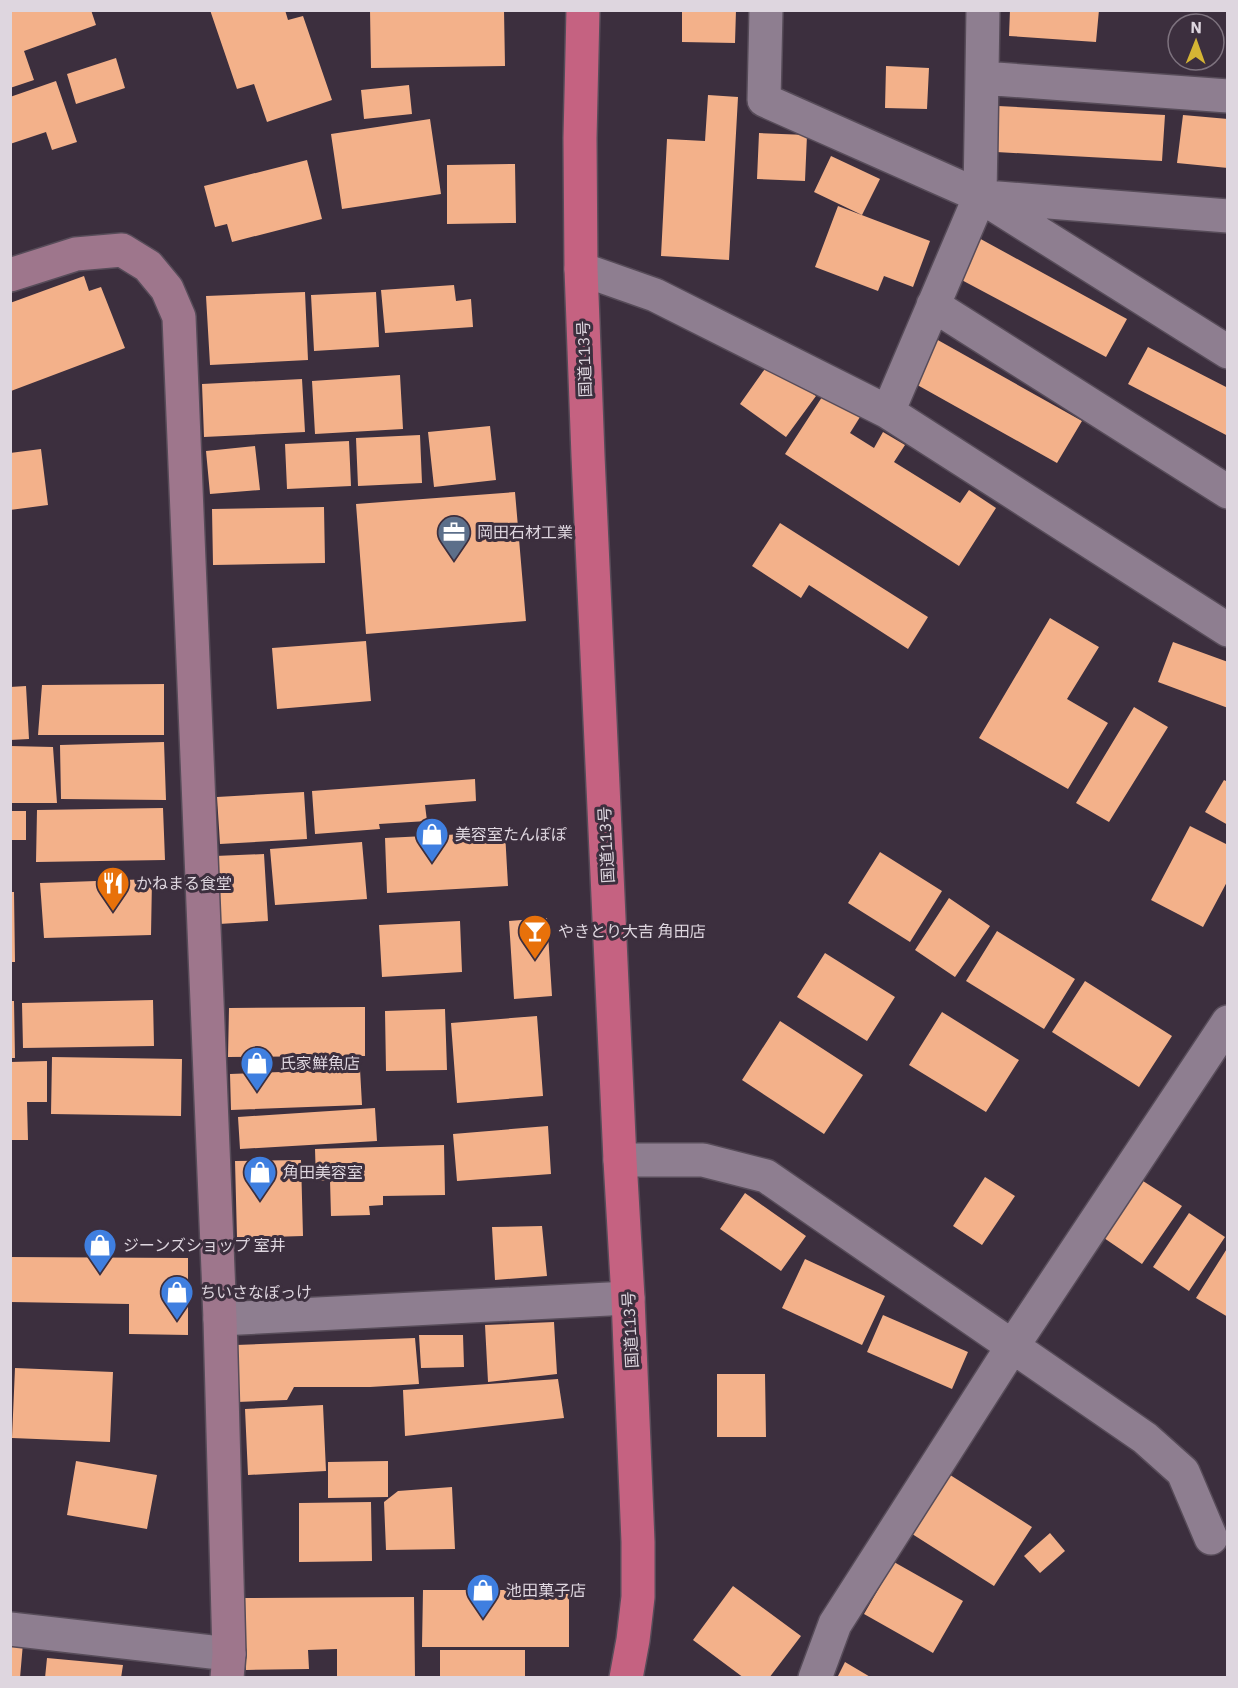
<svg xmlns="http://www.w3.org/2000/svg" width="1238" height="1688" font-family="'IBM Plex Sans','Noto Sans JP',sans-serif">
<style>
.building{fill:#f3b18a}
.lines{fill:none;stroke-linecap:round;stroke-linejoin:round}
.street-casing{stroke:#574c59;stroke-width:36}
.secondary-casing{stroke:#574c59;stroke-width:36}
.highway-casing{stroke:#574c59;stroke-width:36}
.street{stroke:#8e7e90;stroke-width:33}
.secondary{stroke:#9e768c;stroke-width:33}
.highway{stroke:#c56281;stroke-width:33}
.labels{text-anchor:middle;dominant-baseline:central;stroke-width:6;stroke-linejoin:round;paint-order:stroke}
.street-label{font-size:16px;fill:#ded6df;stroke:#3c2f3e}
.poi-label{font-size:16px;fill:#ded6df;stroke:#3c2f3e;text-anchor:start}
</style>
<rect width="100%" height="100%" fill="#3c2f3e"/>
<path class="building" d="M10,10H91L96,25L24,51L34,80L10,88Z
M210,10H285L288,20L303,16L332,100L267,122L254,84L237,89Z
M370,10H504L505,66L371,68Z
M682,10H736L735,43L682,42Z
M1010,10H1099L1096,42L1009,36Z
M116,58L125,88L76,104L67,74Z
M886,66L929,68L927,109L885,108Z
M56,81L77,142L52,150L46,132L10,144V97Z
M409,85L412,114L364,119L361,90Z
M708,95L738,97L729,260L661,256L667,139L705,141Z
M998,106L1165,115L1162,161L996,152Z
M1183,115L1228,119V168L1177,163Z
M430,119L441,194L342,209L331,134Z
M759,133L807,135L805,181L757,179Z
M831,156L880,179L862,215L814,192Z
M307,160L322,219L232,242L227,224L215,227L204,186Z
M515,164L516,223L447,224V165Z
M838,206L930,241L913,287L884,276L878,291L815,267Z
M977,237L1127,319L1106,357L956,277Z
M84,276L89,291L101,287L125,348L11,391L10,303Z
M454,285L456,301L471,299L473,327L385,333L381,290Z
M305,292L308,360L210,365L206,296Z
M376,292L379,347L314,351L311,295Z
M936,339L1082,421L1057,463L912,382Z
M1148,347L1228,388V436L1128,384Z
M769,363L816,396L786,437L740,404Z
M400,375L403,429L315,434L312,381Z
M302,379L305,432L204,437L202,384Z
M824,394L860,417L850,433L874,448L883,432L905,445L894,462L960,503L969,490L996,508L959,566L785,454Z
M490,426L496,480L434,487L428,432Z
M420,435L422,483L358,486L356,438Z
M349,441L351,486L287,489L285,444Z
M255,446L260,490L210,494L206,451Z
M41,449L48,505L10,510V453Z
M515,492L526,621L366,634L356,504Z
M324,507L325,563L213,565L212,509Z
M780,523L928,617L908,649L809,585L801,598L752,566Z
M1050,618L1099,647L1067,699L1108,723L1068,789L979,738Z
M366,641L371,701L277,709L272,648Z
M1173,642L1228,662V708L1158,682Z
M164,684V735H38L42,685Z
M26,686L29,739L10,740V687Z
M1134,707L1168,727L1109,822L1076,803Z
M164,742L166,800L61,799L60,745Z
M10,746L53,747L57,803H10Z
M475,779L476,801L425,805L427,821L379,824L380,829L315,834L312,791Z
M1224,780L1228,782V825L1205,812Z
M304,792L307,839L220,844L217,797Z
M163,808L165,860L36,862L37,810Z
M10,811H26V840H10Z
M1190,826L1228,845V880L1203,927L1151,900Z
M505,832L508,886L387,893L385,838Z
M362,842L367,899L275,905L270,849Z
M880,852L942,891L910,942L848,903Z
M264,854L268,921L219,924L215,856Z
M152,879L151,935L44,938L40,883Z
M10,892H14L15,962H10Z
M949,898L990,926L955,977L915,950Z
M547,918L552,996L514,999L509,921Z
M460,921L462,972L382,977L379,925Z
M997,931L1075,979L1044,1029L966,981Z
M825,953L895,997L867,1041L797,997Z
M1085,981L1172,1036L1139,1087L1052,1032Z
M153,1000L154,1046L23,1048L22,1003Z
M10,1001H14L15,1058H10Z
M365,1007V1056L228,1057L229,1008Z
M445,1009L447,1070L386,1071L385,1011Z
M942,1012L1019,1060L986,1112L909,1065Z
M537,1016L543,1096L457,1103L451,1023Z
M780,1021L863,1075L824,1134L742,1080Z
M52,1057L182,1059L181,1116L51,1114Z
M47,1061V1102H27L28,1140H10V1062Z
M360,1069L362,1105L231,1110L230,1074Z
M375,1108L377,1141L240,1149L238,1117Z
M548,1126L551,1174L457,1181L453,1134Z
M444,1145L445,1195L383,1196V1205L369,1206L370,1215L331,1216L330,1180L316,1181L315,1149Z
M301,1160L303,1236L237,1238L235,1161Z
M985,1177L1015,1196L982,1245L953,1226Z
M1143,1181L1182,1206L1142,1264L1104,1238Z
M745,1193L806,1236L781,1271L720,1229Z
M1189,1213L1225,1237L1189,1291L1153,1267Z
M542,1226L547,1276L495,1280L492,1227Z
M1228,1247V1317L1196,1298Z
M10,1257L188,1258V1335L129,1334V1304L10,1302Z
M805,1259L885,1296L862,1345L782,1308Z
M883,1315L968,1352L952,1389L867,1352Z
M554,1322L557,1374L488,1382L485,1325Z
M419,1335H463L464,1367L421,1368Z
M415,1338L419,1384L370,1387H294L287,1400L237,1402L236,1345Z
M15,1368L113,1372L110,1442L12,1438Z
M717,1374H765L766,1437H717Z
M558,1379L564,1418L405,1436L403,1390Z
M323,1405L326,1471L248,1475L245,1409Z
M76,1461L157,1475L147,1529L67,1515Z
M388,1461V1497L328,1498V1462Z
M947,1473L1032,1527L994,1586L909,1532Z
M452,1487L455,1549L386,1550L384,1502L398,1491Z
M371,1502L372,1561L299,1562V1503Z
M1050,1533L1065,1551L1040,1573L1024,1556Z
M894,1562L963,1601L933,1653L864,1614Z
M733,1586L801,1636L769,1678H744L693,1640Z
M423,1590H569V1647H422Z
M414,1597L415,1678H337V1649L308,1650L309,1669L246,1670L245,1598Z
M10,1642L23,1643L20,1678H10Z
M440,1650H525V1678H440Z
M47,1658L123,1665L121,1678H45Z
M845,1662L872,1678H837Z"/>
<g class="lines">
<defs>
<path id="street" d="M766,10L764,100L980,196L1228,352
M982,78L1228,96
M985,197L1228,216
M581,269L655,295L888,412L1228,630
M933,305L1228,492
M888,412L980,196L983,10
M620,1160H703L766,1176L1145,1438L1183,1472L1211,1538
M220,1319L628,1298
M10,1629L229,1654
M815,1678L835,1624L1012,1347L1228,1022"/>
<path id="secondary" d="M10,275L76,254L122,250L148,266L167,289L179,317L220,1319L229,1654L227,1678"/>
<path id="highway" d="M583,10L580,138L581,269L588,456L620,1160L628,1298L638,1542V1597L633,1640L626,1678"/>
</defs>
<use href="#street" class="street-casing"/>
<use href="#secondary" class="secondary-casing"/>
<use href="#highway" class="highway-casing"/>
<use href="#street" class="street"/>
<use href="#secondary" class="secondary"/>
<use href="#highway" class="highway"/>
</g>
<defs>
<symbol id="office-pin" viewBox="-11 -11 22 30"><path d="M0 17L-7.5 6A9.5 9.5 0 1 1 7.5 6Z" fill="#5c6f8a" stroke="#3c2f3e"/><path d="M-6-3h4V-5.5h4V-3h4V5H-6ZM-1-4.5V-3h2v-1.5ZM-6 0V1H6V0Z" fill="#fff"/></symbol>
<symbol id="shop-pin" viewBox="-11 -11 22 30"><path d="M0 17L-7.5 6A9.5 9.5 0 1 1 7.5 6Z" fill="#3f7fe0" stroke="#3c2f3e"/><path d="M-5-2.5h2.3a2.7 3.5 0 0 1 5.4 0H5L5.5 6h-11ZM-1.5-2.5h3a1.5 2.3 0 0 0-3 0Z" fill="#fff"/></symbol>
<symbol id="restaurant-pin" viewBox="-11 -11 22 30"><path d="M0 17L-7.5 6A9.5 9.5 0 1 1 7.5 6Z" fill="#e8710a" stroke="#3c2f3e"/><path d="M-5-6h1v4h1v-4h1v4h1v-4h1v5L-1.5 .5V6h-2V.5L-5-1ZM5-6V6H3V1.5H1.5Q1.5-4 5-6Z" fill="#fff"/></symbol>
<symbol id="bar-pin" viewBox="-11 -11 22 30"><path d="M0 17L-7.5 6A9.5 9.5 0 1 1 7.5 6Z" fill="#e8710a" stroke="#3c2f3e"/><path d="M-6-5H6L.8 .8V4.5H3.5V6h-7V4.5H-.8V.8Z" fill="#fff"/></symbol>
</defs>
<g fill-rule="evenodd">
<use href="#office-pin" x="435" y="513" width="38" height="52"/>
<use href="#shop-pin" x="413" y="815" width="38" height="52"/>
<use href="#restaurant-pin" x="94" y="864" width="38" height="52"/>
<use href="#bar-pin" x="516" y="912" width="38" height="52"/>
<use href="#shop-pin" x="238" y="1044" width="38" height="52"/>
<use href="#shop-pin" x="241" y="1153" width="38" height="52"/>
<use href="#shop-pin" x="81" y="1226" width="38" height="52"/>
<use href="#shop-pin" x="158" y="1273" width="38" height="52"/>
<use href="#shop-pin" x="464" y="1571" width="38" height="52"/>
</g>
<g class="labels">
<g class="street-label">
<text transform="translate(584 359) rotate(-92)">国道113号</text>
<text transform="translate(606 845) rotate(-93)">国道113号</text>
<text transform="translate(630 1330) rotate(-93)">国道113号</text>
</g>
<g class="poi-label">
<text x="477" y="532">岡田石材工業</text>
<text x="455" y="834">美容室たんぽぽ</text>
<text x="136" y="883">かねまる食堂</text>
<text x="558" y="931">やきとり大吉 角田店</text>
<text x="280" y="1063">氏家鮮魚店</text>
<text x="283" y="1172">角田美容室</text>
<text x="123" y="1245">ジーンズショップ 室井</text>
<text x="200" y="1292">ちいさなぽっけ</text>
<text x="506" y="1590">池田菓子店</text>
</g>
</g>
<rect width="1238" height="1688" fill="none" stroke="#ded6df" stroke-width="24"/>
<g transform="translate(1196 42) rotate(1)"><circle r="28" fill="#3c2f3e" stroke="#7d727e" stroke-width="1.5"/>
<path d="M0-4.5L10 22L0 15L-10 22Z" fill="#d5b534"/>
<text y="-9" font-size="16" font-weight="bold" text-anchor="middle" fill="#ded6df">N</text>
</g>
</svg>
